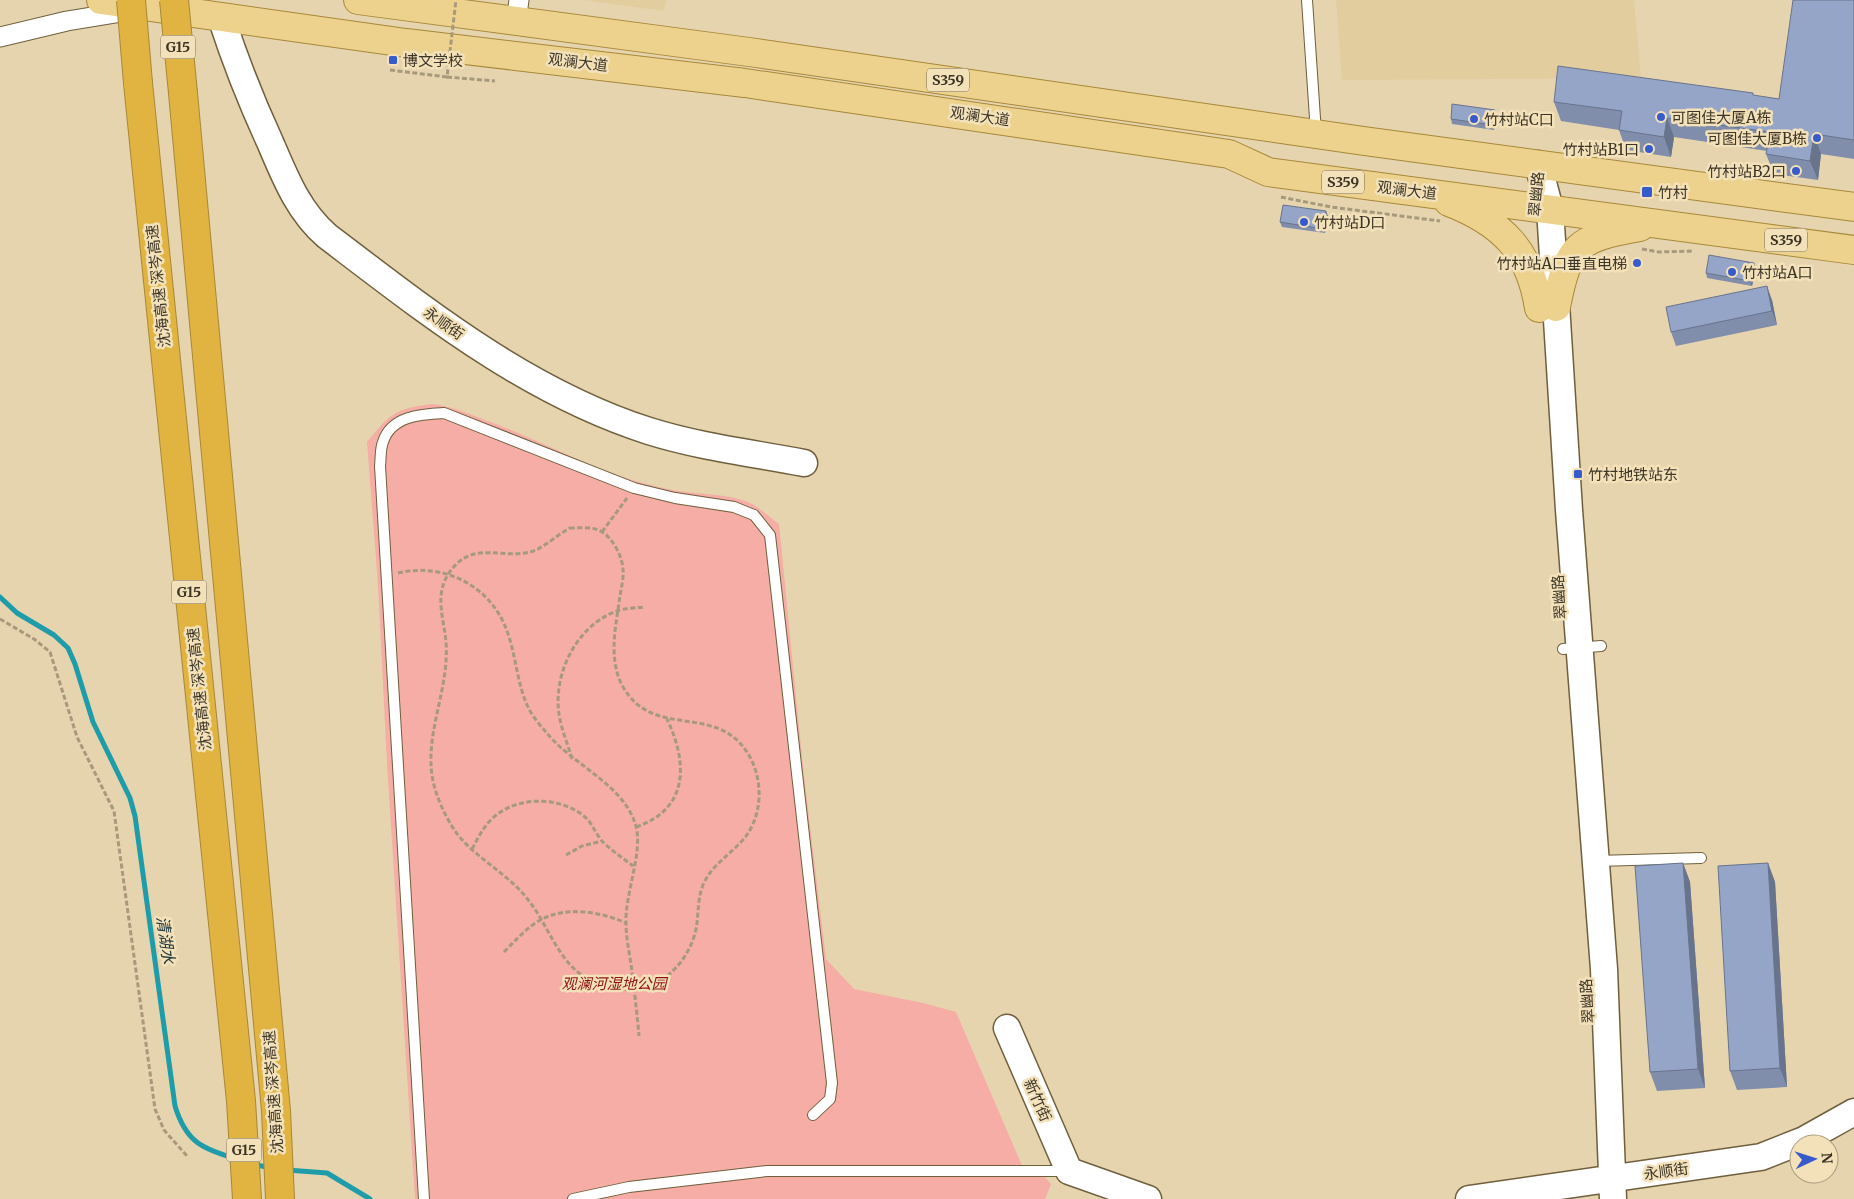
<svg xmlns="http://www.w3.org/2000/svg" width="1854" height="1199" font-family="Merriweather,'Noto Sans SC',serif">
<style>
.built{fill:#e2cd9f}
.green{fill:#f5ada5}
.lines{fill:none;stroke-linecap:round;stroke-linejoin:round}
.stream{stroke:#1f9caa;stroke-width:5}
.lane-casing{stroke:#6f5f3c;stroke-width:12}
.street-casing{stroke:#6f5f3c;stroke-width:21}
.secondary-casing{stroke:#6f5f3c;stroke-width:29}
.primary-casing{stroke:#a78838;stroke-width:30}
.highway-casing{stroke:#a78838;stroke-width:30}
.path{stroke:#a7997c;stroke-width:3;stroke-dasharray:5 2.5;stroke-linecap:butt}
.lane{stroke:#fff;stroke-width:10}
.street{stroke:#fff;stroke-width:19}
.secondary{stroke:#fff;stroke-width:26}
.primary{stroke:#edd28d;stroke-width:28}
.highway{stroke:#e1b441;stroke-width:28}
.highway-bridge-casing{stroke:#a78838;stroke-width:30;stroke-linecap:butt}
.path-bridge{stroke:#a7997c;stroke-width:3;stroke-dasharray:5 2.5;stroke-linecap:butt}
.highway-bridge{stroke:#e1b441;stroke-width:28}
.wall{fill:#808eac}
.shaded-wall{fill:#68748c}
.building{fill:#95a5c8;stroke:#68748c}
.poi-dot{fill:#375bcc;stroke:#f3e1ba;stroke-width:2}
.labels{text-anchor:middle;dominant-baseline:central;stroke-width:5;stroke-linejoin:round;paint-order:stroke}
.shield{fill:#f3e1ba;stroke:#736952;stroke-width:1}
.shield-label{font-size:14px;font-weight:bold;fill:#3c3526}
.poi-label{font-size:15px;fill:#3c3526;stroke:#f3e1ba;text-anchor:start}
.street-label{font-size:15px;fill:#3c3526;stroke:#f3e1ba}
.park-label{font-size:15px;font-style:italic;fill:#8e1014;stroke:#f3e1ba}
.water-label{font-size:16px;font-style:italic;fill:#223b3f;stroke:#f3e1ba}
</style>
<rect width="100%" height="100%" fill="#e6d4ae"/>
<path class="built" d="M584,0H666L664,11Z
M1336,0H1634L1641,78L1342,80Z"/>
<path class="green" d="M431,404C453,406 474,416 496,424C555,447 610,479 673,490C698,495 724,493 748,502C759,507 769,517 779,524L803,767L826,959L854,989L923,1003L956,1012L1026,1175H1043L1051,1184L1045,1199H415L387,764L378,585L367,442C390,414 394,409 431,404Z"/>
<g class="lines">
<path class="stream" d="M0,597L17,613L54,635L68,648L75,664L93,722L130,798L135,816L175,1106C186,1142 202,1149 237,1159
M252,1164L271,1168
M287,1170L327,1173L370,1199"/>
<defs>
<path id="lane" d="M1307,0L1316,133
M1563,649L1601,646
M1597,861L1701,858
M424,1199L380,466C381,458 380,449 383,442C391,416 421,414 444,413L634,488L675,498L734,507L754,515L770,535L832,1083L830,1099L813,1115
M573,1199L629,1187L767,1171H1067"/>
<path id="street" d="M516,22L519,0
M0,37L67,21L128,11"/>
<path id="secondary" d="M221,17C235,60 251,101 270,142C285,177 298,211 327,236C427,312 527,392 649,431C700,447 752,453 804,463
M1538,164L1550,209L1569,510L1604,969L1613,1199
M1007,1028L1069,1171L1148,1199
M1469,1199L1761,1157L1804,1140L1854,1112"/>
<path id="primary" d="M101,0L406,43L745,83L1229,154L1268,172L1854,250
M358,0L749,52L1364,141L1854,207
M1449,202C1503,223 1530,251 1539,308
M1556,307C1568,245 1577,238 1640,227"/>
<path id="highway" d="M138,83L241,1101L247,1199
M183,93L276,1111L280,1199"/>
</defs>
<use href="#lane" class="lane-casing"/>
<use href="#street" class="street-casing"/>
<use href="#secondary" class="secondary-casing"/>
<use href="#primary" class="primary-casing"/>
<use href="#highway" class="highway-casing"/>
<path class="path" d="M447,77L495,81
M1281,197L1331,207L1440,221
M1642,249L1659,252L1693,251
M570,528C580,528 593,526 602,532C613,538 623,558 623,570C624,578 621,588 620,596C616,625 608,658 622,685C652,741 714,702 747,752C764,778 764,818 741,842C728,856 711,866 703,885C697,900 699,914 696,929C690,958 666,986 636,989C619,991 600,987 586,978C558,961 548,925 529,901C509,874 478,860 458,835C449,823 442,809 437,795C418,743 450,695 446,642C444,619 434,595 449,573C474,536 507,564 538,549C549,543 559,534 570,528Z
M602,532L627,498
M398,573C444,562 491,586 507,631C516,655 517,684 528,707C532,716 540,725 546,732C572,765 624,784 636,826C643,853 625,893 626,923C626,937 629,951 631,964C634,988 637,1012 639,1036
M0,619L34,639L50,652L77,737L114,811L155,1109L164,1130L187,1156
M572,759C568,744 561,729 559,714C553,673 577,625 617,611C625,608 636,608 644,607
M636,827C689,809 688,763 667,719
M472,849C477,840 482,830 488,823C512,795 559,795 585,817C593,824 596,835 603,842C612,851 623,858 633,866
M566,855L582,846L602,841
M504,952C516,940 527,927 542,919C568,906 601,912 626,923"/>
<use href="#lane" class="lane"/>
<use href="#street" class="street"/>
<use href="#secondary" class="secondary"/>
<use href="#primary" class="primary"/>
<use href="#highway" class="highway"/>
<defs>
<path id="highway-bridge" d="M131,0L138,83
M174,0L183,93"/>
</defs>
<use href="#highway-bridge" class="highway-bridge-casing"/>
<path class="path-bridge" d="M390,70L447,77L456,0"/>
<use href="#highway-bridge" class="highway-bridge"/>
</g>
<path class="wall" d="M1854,0V159L1821,154L1818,180L1774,174L1766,154L1767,151L1674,137L1671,157L1626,150L1619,130L1561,121L1554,102L1754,96L1779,99Z
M1495,110L1496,115L1494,130L1452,124L1451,119Z
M1328,216L1325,233L1282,227L1280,222Z
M1754,263L1756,268L1752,286L1707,278L1706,273Z
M1772,300L1777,325L1676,346L1671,332Z
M1683,863L1690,882L1705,1088L1657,1091L1650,1072Z
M1768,863L1775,882L1787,1087L1737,1090L1730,1071Z"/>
<path class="shaded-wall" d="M1495,110L1496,115L1494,130L1492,125Z
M1667,118L1674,137L1671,157L1664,137Z
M1814,134L1821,154L1818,180L1810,161Z
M1326,211L1328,216L1325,233L1323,229Z
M1754,263L1756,268L1752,286L1750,281Z
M1767,286L1772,300L1777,325L1772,311Z
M1683,863L1690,882L1705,1088L1698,1069Z
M1768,863L1775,882L1787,1087L1780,1068Z"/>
<path class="building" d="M1793,0H1854V140L1814,134L1810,161L1766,154L1770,132L1667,118L1664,137L1619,130L1622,111L1554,102L1558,66L1753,93V95L1779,99Z
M1452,104L1495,110L1492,125L1451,119Z
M1283,205L1326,211L1323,229L1280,222Z
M1709,255L1754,263L1750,281L1706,273Z
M1767,286L1772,311L1671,332L1666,307Z
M1683,863L1698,1069L1650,1072L1635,866Z
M1768,863L1780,1068L1730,1071L1718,866Z"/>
<g class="poi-dot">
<rect x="388" y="55" width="10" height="10" rx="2.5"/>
<circle cx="1661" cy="117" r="5"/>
<circle cx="1474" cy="119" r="5"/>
<circle cx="1817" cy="138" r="5"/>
<circle cx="1649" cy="149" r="5"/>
<circle cx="1796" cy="171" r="5"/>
<rect x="1641" y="186" width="12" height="12" rx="2.5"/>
<circle cx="1304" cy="222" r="5"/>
<circle cx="1637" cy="263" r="5"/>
<circle cx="1732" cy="272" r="5"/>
<rect x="1573" y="469" width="10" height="10" rx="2.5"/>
</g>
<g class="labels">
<g class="shield">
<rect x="160.5" y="35.5" width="35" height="23" rx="4"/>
<rect x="927" y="68.5" width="42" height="23" rx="4"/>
<rect x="1322" y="170.5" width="42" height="23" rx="4"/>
<rect x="1765" y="228.5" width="42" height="23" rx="4"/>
<rect x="171.5" y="580.5" width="35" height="23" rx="4"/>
<rect x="226.5" y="1138.5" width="35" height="23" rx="4"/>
</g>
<g class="shield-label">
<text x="178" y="47">G15</text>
<text x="948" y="80">S359</text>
<text x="1343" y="182">S359</text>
<text x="1786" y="240">S359</text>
<text x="189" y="592">G15</text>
<text x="244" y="1150">G15</text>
</g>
<g class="poi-label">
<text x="403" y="60">博文学校</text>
<text x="1671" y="117">可图佳大厦A栋</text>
<text x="1484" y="119">竹村站C口</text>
<text x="1807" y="138" text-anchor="end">可图佳大厦B栋</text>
<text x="1639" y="149" text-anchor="end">竹村站B1口</text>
<text x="1786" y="171" text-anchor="end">竹村站B2口</text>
<text x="1658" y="192">竹村</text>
<text x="1314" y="222">竹村站D口</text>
<text x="1627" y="263" text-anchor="end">竹村站A口垂直电梯</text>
<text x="1742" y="272">竹村站A口</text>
<text x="1588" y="474">竹村地铁站东</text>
</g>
<g class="street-label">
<text transform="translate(578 62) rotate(7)">观澜大道</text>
<text transform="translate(980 116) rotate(8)">观澜大道</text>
<text transform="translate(1407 190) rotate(7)">观澜大道</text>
<text transform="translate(1536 194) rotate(-85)">翠幽路</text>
<text transform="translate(158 286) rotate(-96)">沈海高速 深岑高速</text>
<text transform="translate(444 323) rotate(35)">永顺街</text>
<text transform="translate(1559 597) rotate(-94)">翠幽路</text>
<text transform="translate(199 689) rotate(-96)">沈海高速 深岑高速</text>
<text transform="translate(1587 1001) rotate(-93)">翠幽路</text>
<text transform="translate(273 1092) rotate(-94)">沈海高速 深岑高速</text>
<text transform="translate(1038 1100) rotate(66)">新竹街</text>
<text transform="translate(1666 1171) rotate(-8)">永顺街</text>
</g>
<g class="park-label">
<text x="614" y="983">观澜河湿地公园</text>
</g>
<g class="water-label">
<text transform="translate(166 940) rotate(82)">清湖水</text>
</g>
</g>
<g transform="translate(1814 1159) rotate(86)"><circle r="24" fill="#f3e1ba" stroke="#aa9c7f"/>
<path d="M0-4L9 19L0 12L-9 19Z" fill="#375bcc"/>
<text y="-8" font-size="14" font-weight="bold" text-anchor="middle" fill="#3c3526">N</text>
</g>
</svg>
